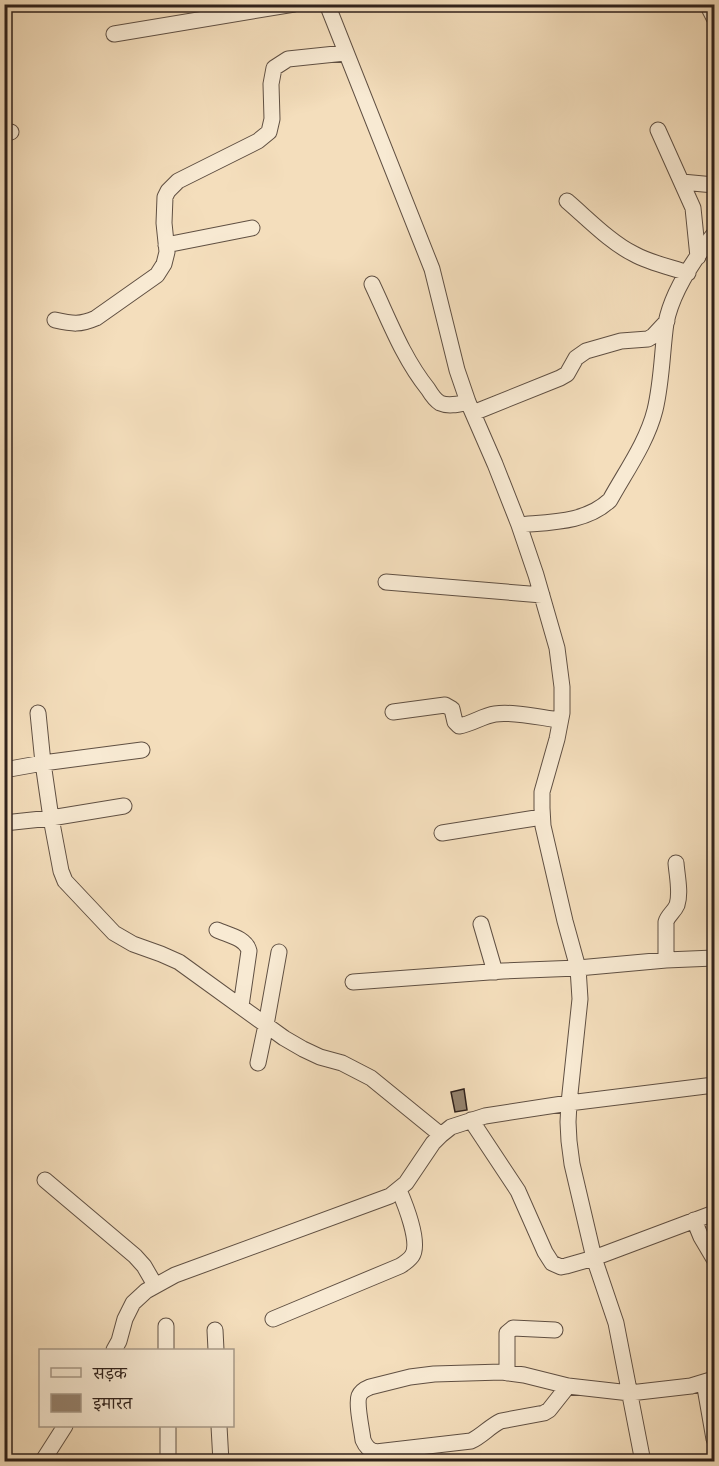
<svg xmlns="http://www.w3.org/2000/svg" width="719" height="1466" font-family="'Sorts Mill Goudy','Noto Serif Devanagari',serif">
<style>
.building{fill:#95836f;stroke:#2f211b;stroke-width:1.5}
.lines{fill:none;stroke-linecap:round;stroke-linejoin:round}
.minor-casing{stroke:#605043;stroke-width:17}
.minor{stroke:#f8ead3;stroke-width:15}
</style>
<rect width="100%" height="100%" fill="#f4debc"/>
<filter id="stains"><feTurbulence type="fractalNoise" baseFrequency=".00333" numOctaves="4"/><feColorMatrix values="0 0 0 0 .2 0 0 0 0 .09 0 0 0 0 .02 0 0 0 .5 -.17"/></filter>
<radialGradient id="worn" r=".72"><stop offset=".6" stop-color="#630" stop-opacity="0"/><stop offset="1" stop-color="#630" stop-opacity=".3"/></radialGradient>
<path class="building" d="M464,1089L467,1110L455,1112L451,1092Z"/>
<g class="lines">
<defs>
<path id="minor" d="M327,4L432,269L457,370L468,402L495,464L519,525L536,575L557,648L562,687V713L557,739L542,792V808L543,826L565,921L578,968L580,999L569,1103L568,1122L569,1141L572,1164L594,1258L616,1323L643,1462
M707,4L714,18
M114,34L294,4
M658,130L693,208L698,257
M4,133L11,132
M682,182L714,185
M567,201C587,218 611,243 634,254C650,263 670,267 688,273
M166,245L252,228
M372,284C389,320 403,358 428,389C431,394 435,400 440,403C449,407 459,404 468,402
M55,320C73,324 80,325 96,318L157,275L164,264L167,252L164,223L165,197L168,191L178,181L258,141L269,132L272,119L271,84L274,68L288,59L345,53
M473,413L560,378L567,374L576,358L586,351L621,341L648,339L653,336L667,321
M519,525C550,522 586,523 610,500C626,471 647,442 655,410C662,381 662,351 666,323C672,292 695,258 714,234
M386,582L542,595
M393,712L445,705L452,709L455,722L459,726C472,724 482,716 495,714C512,711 542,718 560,720
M38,713L43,763L51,818L61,871L65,881L114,933L133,944L161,954L179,962L284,1038L303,1049L320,1057L342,1063L371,1078L441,1135
M4,770L43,763L142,750
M4,823L51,818L124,806
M442,833L542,817
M481,924L495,972
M217,930C228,935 246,938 249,951L241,1006
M666,960V922C668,915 674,912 677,905C681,893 677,876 676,863
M353,982L503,971L578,968L666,960L714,958
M258,1063L266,1025L279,952
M471,1120L518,1191L545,1252L552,1263L561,1267L566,1266L594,1258L714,1213
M45,1180L135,1256L144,1266L155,1285
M694,1220L701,1237L714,1259
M273,1319L400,1266C405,1263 409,1260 412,1256C421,1243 405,1204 399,1190
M166,1326V1350
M215,1330L216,1350
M114,1350L119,1341L125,1319L133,1303L146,1291L175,1275L390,1196L406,1183L433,1143L441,1135L451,1127L485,1116L569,1103L714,1085
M507,1373V1333L513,1328L555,1330
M704,1382L714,1439
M568,1386L549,1410L544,1413L501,1421C490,1426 482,1436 471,1441L376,1452C369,1450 366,1447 363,1440C362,1431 356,1404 359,1396C361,1391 365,1389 370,1387L410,1377L434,1374L502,1372L524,1375L568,1386L630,1393L691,1386L714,1379
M168,1426V1462
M219,1426L221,1462
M42,1462L65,1426
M714,1462V1461"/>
</defs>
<use href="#minor" class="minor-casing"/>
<use href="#minor" class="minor"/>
</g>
<rect width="719" height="1466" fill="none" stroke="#f4debc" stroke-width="24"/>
<rect x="6" y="6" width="707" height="1454" fill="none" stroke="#2f211b" stroke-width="3"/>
<rect x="12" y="12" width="695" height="1442" fill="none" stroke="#2f211b" stroke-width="1.5"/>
<rect x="39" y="1349" width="195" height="78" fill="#f8ead3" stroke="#a89a89" stroke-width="1.5"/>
<rect x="51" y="1368" width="30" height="9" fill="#f8ead3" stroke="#a89a89" stroke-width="1.5"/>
<text x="93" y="1379" font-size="18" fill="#2f211b">सड़क</text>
<rect x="51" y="1394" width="30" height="18" fill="#95836f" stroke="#a89a89" stroke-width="1.5"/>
<text x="93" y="1409" font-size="18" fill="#2f211b">इमारत</text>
<rect width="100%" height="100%" filter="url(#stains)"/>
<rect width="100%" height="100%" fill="url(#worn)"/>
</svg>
